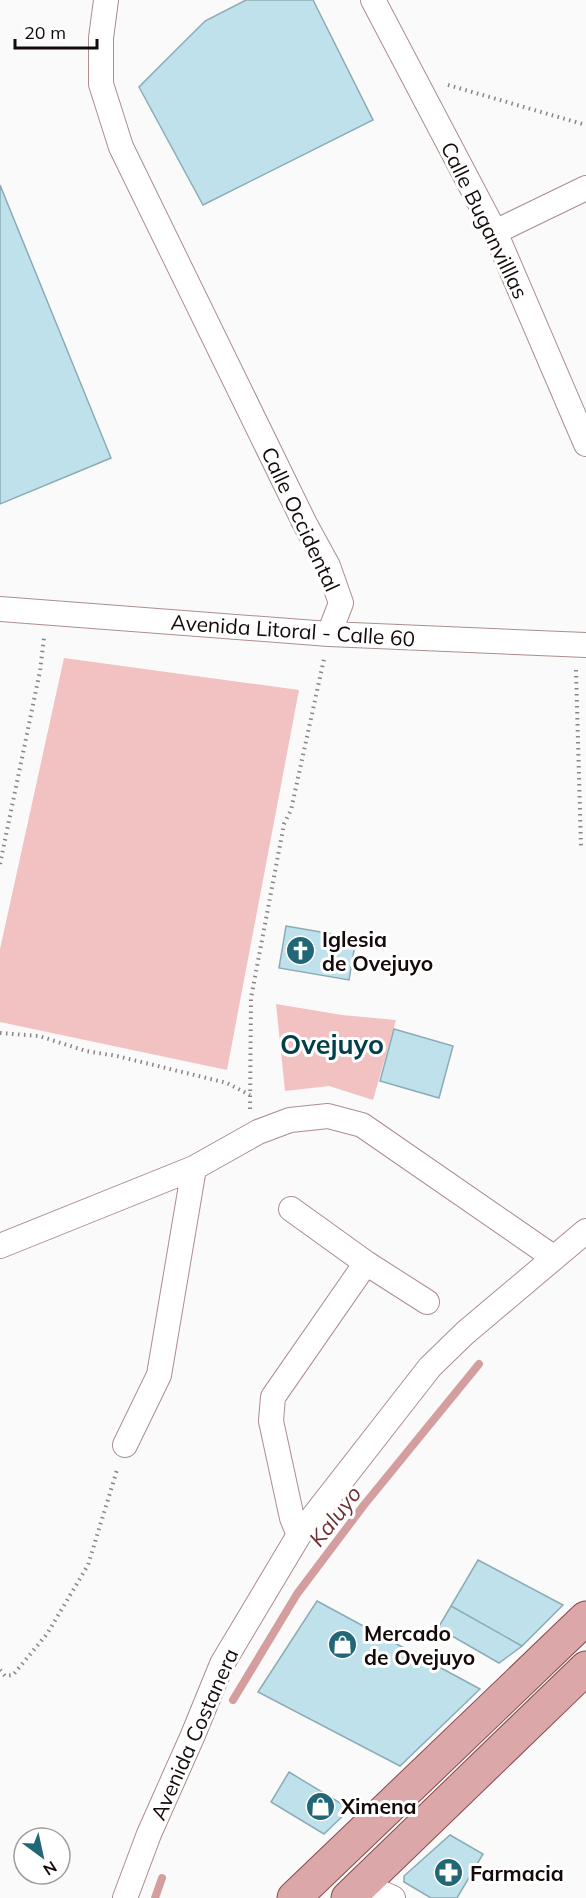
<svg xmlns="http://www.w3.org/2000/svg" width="586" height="1898" font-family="Mulish,sans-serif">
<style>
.green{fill:#f2c2c2}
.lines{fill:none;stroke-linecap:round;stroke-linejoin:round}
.stream{stroke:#d49e9e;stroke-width:8}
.building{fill:#bfe1eb;stroke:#8bacb5;stroke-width:1.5}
.street-casing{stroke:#ad8d8d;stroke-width:26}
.primary-casing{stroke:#874a4c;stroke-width:35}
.path{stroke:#8a8484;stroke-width:4;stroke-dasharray:1.5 4.5;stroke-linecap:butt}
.street{stroke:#fff;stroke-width:24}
.primary{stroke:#dca7a9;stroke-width:33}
.labels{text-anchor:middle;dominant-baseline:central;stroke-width:6;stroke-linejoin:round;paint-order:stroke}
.street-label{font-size:21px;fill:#150a0a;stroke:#fff}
.poi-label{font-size:21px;font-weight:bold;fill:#150a0a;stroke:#fff;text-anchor:start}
.water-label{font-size:22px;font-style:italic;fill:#702d32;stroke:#fff}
.district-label{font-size:27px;font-weight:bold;fill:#003f4b;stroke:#fff}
</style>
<rect width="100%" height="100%" fill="#fafafa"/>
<path class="green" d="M64,658L299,690L227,1070L0,1022V949Z
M276,1004L342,1015L396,1020L373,1100L329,1086L285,1091Z"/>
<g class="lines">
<path class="stream" d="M233,1700L297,1594L364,1505L479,1364
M155,1898L162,1878"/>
</g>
<path class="building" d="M246,0H313L373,120L203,205L139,87L205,21Z
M0,185L111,458L0,504Z
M286,926L356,938L349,980L279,968Z
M394,1029L453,1046L439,1098L380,1081Z
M478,1560L563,1605L522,1646L451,1606Z
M317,1601L480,1689L400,1766L258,1692Z
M451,1606L522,1646L499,1663L438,1628Z
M289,1772L350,1809L324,1834L271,1802Z
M450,1835L483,1854L457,1898H431L404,1882V1876Z"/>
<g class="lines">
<defs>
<path id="street" d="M106,0L101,38V84L121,147L305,524L328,566L341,603L329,634
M373,0L495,232L586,444
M495,232L586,188
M0,609L329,634L586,645
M291,1209L366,1263L427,1302
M0,1246L194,1168L258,1132L290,1120L328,1116L362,1125L553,1257
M125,1445L159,1375L194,1168
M299,1535L292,1518L271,1421L273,1397L366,1263
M362,1884L393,1898
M125,1898L149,1834L193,1735L222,1664L299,1535L430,1367L465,1333L586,1231"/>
<path id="primary" d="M294,1898L586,1618
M348,1898L586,1668"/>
</defs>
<use href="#street" class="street-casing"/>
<use href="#primary" class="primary-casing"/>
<path class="path" d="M448,85L586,125
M576,670L581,846
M0,864L40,671L44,638
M0,1033L39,1036L86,1051L117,1056L227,1083L250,1095
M250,1109L251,998L284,824L291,810L324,659
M0,1670L5,1676L13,1675L47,1634L88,1565L117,1470"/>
<use href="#street" class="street"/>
<use href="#primary" class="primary"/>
</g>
<defs>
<symbol id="church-disc" viewBox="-11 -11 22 22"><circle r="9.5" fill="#226777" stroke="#fff"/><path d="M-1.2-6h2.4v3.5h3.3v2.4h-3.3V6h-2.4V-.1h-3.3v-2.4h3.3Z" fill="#fff"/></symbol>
<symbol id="shop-disc" viewBox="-11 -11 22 22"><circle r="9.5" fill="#226777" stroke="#fff"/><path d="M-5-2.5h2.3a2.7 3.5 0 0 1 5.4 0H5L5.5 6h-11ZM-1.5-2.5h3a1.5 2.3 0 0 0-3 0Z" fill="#fff"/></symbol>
<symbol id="pharmacy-disc" viewBox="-11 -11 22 22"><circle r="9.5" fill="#226777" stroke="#fff"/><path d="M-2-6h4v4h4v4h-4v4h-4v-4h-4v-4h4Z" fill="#fff"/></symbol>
</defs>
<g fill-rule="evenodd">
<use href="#church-disc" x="284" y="934" width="33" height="33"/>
<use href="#shop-disc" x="326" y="1628" width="33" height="33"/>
<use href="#shop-disc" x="304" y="1790" width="33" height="33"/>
<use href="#pharmacy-disc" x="432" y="1856" width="33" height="33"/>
</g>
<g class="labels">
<g class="street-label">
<text transform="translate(485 220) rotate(64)">Calle Buganvilllas</text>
<text transform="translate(301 519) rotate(65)">Calle Occidental</text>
<text transform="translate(293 630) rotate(4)">Avenida Litoral - Calle 60</text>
<text transform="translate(194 1734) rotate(-66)">Avenida Costanera</text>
</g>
<g class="poi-label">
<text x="322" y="939">Iglesia<tspan x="322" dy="24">de Ovejuyo</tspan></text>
<text x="364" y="1633">Mercado<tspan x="364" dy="24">de Ovejuyo</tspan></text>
<text x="341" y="1806">Ximena</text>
<text x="470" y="1873">Farmacia</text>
</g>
<g class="water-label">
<text transform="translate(335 1516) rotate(-52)">Kaluyo</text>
</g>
<g class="district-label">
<text x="332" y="1044">Ovejuyo</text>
</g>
</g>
<g transform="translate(42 1856) rotate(147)"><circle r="28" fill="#ffffff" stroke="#a19d9d" stroke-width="1.5"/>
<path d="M0-4.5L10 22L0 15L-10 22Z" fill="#226777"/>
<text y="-9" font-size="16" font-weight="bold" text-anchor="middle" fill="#150a0a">N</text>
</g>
<path d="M15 39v9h82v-9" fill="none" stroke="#150a0a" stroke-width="3"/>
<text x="24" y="39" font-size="18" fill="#150a0a" stroke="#ffffff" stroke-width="4.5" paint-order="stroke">20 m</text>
</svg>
